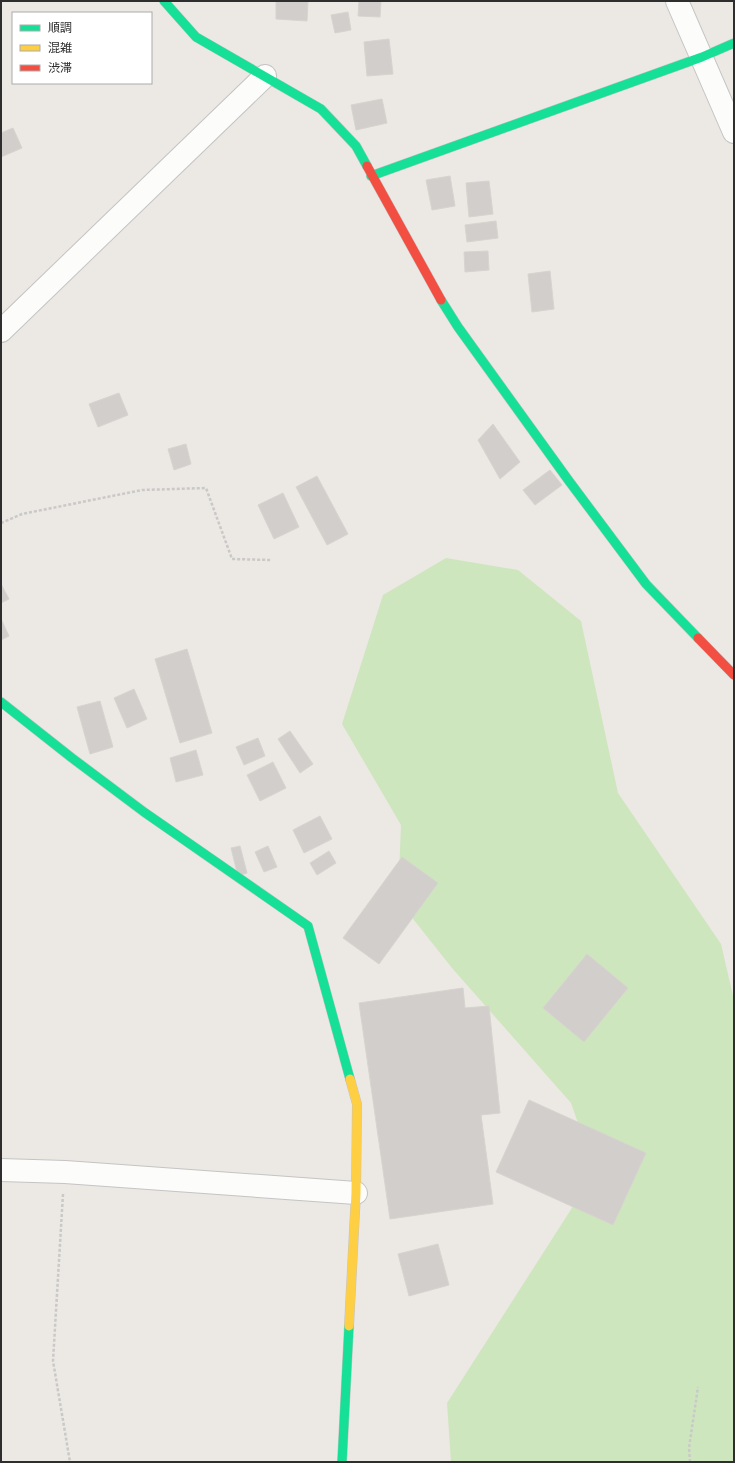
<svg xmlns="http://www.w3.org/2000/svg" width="735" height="1463" font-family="'Noto Sans','Noto Sans JP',sans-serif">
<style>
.green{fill:#cee6be}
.building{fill:#d1cecb;stroke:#d7d4d0}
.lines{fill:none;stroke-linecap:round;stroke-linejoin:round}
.street-casing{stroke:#c5c4c5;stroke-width:24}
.fast-casing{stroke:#c5c4c5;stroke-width:10}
.slow-casing{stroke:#c5c4c5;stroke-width:10}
.jam-casing{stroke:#c5c4c5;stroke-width:10}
.path{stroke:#c9c9c8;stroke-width:2.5;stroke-dasharray:3 2;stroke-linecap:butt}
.street{stroke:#fcfcfb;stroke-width:22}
.fast{stroke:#16e098;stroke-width:9}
.slow{stroke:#ffcf43;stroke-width:9}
.jam{stroke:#f24e42;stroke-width:9}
</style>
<rect width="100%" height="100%" fill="#ece8e4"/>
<path class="green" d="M446,558L518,570L581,621L618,793L721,944L734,1000V1462H451L447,1403L595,1172L571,1103L452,968L398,900L401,825L342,724L383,595Z"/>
<path class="building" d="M276,1H308L307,21L276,19Z
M359,1H381L380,17L358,16Z
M348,12L351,30L335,33L331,15Z
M389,39L393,74L367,76L364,42Z
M382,99L387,123L356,130L351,105Z
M13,128L22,148L1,157V133Z
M450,176L455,206L432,210L426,180Z
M489,181L493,214L469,217L466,183Z
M496,221L498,238L467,242L465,225Z
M488,251L489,270L465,272L464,252Z
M550,271L554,309L532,312L528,274Z
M119,393L128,415L98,427L89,404Z
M493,424L520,462L500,479L478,440Z
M186,444L191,464L174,470L168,449Z
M550,470L562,485L535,505L523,490Z
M317,476L348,534L327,545L296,487Z
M283,493L299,527L274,539L258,505Z
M1,584L9,599L1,603Z
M1,619L9,636L1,640Z
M187,649L212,733L180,743L155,659Z
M134,689L147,719L127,728L114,698Z
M100,701L113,747L90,754L77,707Z
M290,731L313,764L300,773L278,739Z
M258,738L265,756L244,765L236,747Z
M196,750L203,775L176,782L170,758Z
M273,762L286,788L260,801L247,775Z
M320,816L332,839L304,853L293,830Z
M240,846L247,873L238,876L231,848Z
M268,846L277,867L264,872L255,852Z
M329,851L336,863L317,875L310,863Z
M402,857L438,883L379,964L343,938Z
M587,954L628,988L584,1042L543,1008Z
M463,988L465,1008L489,1006L500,1113L481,1115L493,1204L390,1219L359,1003Z
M529,1100L646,1153L613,1225L496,1172Z
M438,1244L449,1285L409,1296L398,1254Z"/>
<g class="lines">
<defs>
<path id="street" d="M677,1L734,132
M1,331L265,76
M1,1170L65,1172L356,1193"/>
<path id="fast" d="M164,1L196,37L321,109L356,146L367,166
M371,176L702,57L734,43
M441,300L458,327L569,481L646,584L698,638
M1,702L72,758L144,812L308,926L350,1079
M342,1462L349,1326"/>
<path id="slow" d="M349,1326L356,1193L357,1104L350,1079"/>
<path id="jam" d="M367,166L441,300
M698,638L734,675"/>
</defs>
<use href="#street" class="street-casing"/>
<use href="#fast" class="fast-casing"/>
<use href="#slow" class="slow-casing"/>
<use href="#jam" class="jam-casing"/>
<path class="path" d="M1,523L22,514L142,490L206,488L232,559L271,560
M63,1194L53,1361L70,1462
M690,1462L689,1448L698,1387"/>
<use href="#street" class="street"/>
<use href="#fast" class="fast"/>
<use href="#slow" class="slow"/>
<use href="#jam" class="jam"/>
</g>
<rect width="735" height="1463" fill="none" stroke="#2e2e2e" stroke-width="4"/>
<rect x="12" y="12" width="140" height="72" fill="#ffffff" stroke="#ababab"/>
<rect x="20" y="25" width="20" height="6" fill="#16e098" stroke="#ababab"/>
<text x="48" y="32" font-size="12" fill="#2e2e2e">順調</text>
<rect x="20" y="45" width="20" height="6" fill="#ffcf43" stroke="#ababab"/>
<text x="48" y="52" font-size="12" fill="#2e2e2e">混雑</text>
<rect x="20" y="65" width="20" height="6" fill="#f24e42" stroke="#ababab"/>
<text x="48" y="72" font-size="12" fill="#2e2e2e">渋滞</text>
</svg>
